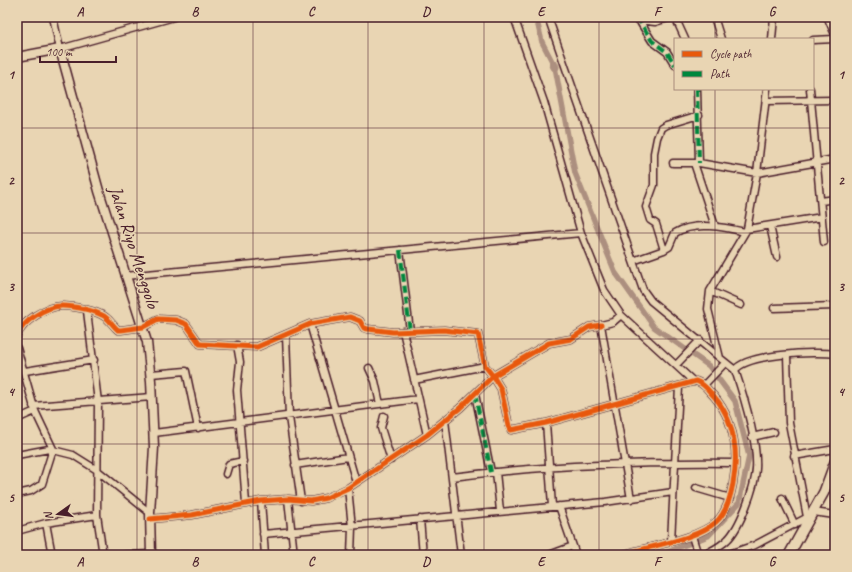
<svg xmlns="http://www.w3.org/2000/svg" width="852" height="572" font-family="Caveat,sans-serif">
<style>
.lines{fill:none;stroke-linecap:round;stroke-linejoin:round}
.canal{stroke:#ac8f7f;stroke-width:5.5}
.river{stroke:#ac8f7f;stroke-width:9}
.minor-casing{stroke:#4a1f2b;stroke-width:9}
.tertiary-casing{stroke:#4a1f2b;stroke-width:11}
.secondary-casing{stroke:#4a1f2b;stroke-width:12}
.minor{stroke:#e9d5b3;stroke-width:6}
.tertiary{stroke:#e9d5b3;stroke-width:8}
.secondary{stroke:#e9d5b3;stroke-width:9}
.quiet{stroke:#00873e;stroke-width:4;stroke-dasharray:8 4;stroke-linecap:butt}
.cycleway-casing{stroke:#e9d5b3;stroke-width:8}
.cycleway{stroke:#e8590c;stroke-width:5}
.grid{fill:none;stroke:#4a1f2b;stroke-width:1;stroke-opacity:0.55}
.labels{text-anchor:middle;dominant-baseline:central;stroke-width:3;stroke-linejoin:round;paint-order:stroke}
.street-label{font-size:19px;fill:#4a1f2b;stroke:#e9d5b3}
.neatline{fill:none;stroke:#4a1f2b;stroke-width:1.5}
.grid-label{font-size:13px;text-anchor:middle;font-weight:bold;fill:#4a1f2b}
</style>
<rect width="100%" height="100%" fill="#e9d5b3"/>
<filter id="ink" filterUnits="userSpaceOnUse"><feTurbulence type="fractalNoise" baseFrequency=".025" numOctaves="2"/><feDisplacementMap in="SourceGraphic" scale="8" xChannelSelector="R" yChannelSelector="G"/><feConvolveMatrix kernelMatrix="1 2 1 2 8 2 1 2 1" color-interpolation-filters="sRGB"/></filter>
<g filter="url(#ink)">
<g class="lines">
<path class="canal" d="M536,17L542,42L554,65
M555,67L575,173L615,272L654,327L709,366L735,401L749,456L739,503L708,536L660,555"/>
<path class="river" d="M554,65L555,67"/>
<defs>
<path id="minor" d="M53,17L60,49L174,17
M514,17L544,102L581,233L604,290L621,315L694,382
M548,17L643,290L651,301L720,358
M637,17L652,41L667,52L675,65
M675,17L685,39
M714,17L721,39
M638,20L655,22L672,17
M772,39L774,17
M813,40L835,39
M697,89L699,163
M767,89L757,173L747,229L710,291L708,309L720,358L735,370C746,354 816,351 835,354
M810,89L824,242
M766,101L835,100
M673,163H699L757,173L835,159
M694,163L715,226
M821,201L835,199
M770,226L777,257
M747,229L822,217
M400,250L410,331
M664,250L669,247L675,233C695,221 724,227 745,232
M633,261L664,250L656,224L650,220L646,207L654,185V153L657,138L661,128L666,125L699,115
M125,276L581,233
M710,291L741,305
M774,308L835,306
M87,311L98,402L97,515L103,555
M621,315L613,322L601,325L631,499
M310,324L356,482
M601,325L589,327L571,339L549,343L493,376L501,389L509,426L511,430L546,423L696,381C702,383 706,387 710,392C723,405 731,423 734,441C738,463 733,507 716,522C696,540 648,546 622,555
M403,331L427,435
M286,335L289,417L301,501
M17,336C22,321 47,306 62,306C74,306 92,310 102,315C109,318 112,325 118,330H121L143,327L158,319L176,320L186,324L200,344L257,347L310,324L350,317L360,321L364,328L368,329L393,332L444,330L478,334L485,366L493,376L460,408L427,435L348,488L326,498L311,501L288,499L261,501L192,515L150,519
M237,345L240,362L237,390L246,503
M17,348L35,411L53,449L42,484L31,491L17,494
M787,355L789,423L807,517
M676,365L700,340
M369,368L375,381L380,404
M25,371L94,360
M151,374L186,371L198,428
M414,380L485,366
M704,385L725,363
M475,394L491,472
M33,406L152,397
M384,416L381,428L391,460
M17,419L35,411
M445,420L461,555
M546,423L552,506
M154,433L418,399
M752,437L774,432
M17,455L49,449L73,455L97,470L150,513
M794,456L835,449
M295,465L348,457
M496,472L500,511
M226,474L229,464L243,461
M452,477C546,465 640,462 734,463
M348,488L352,527L351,555
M696,488L730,498
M782,498L795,525
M288,499L294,555
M261,501L265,555
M559,506L576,555
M813,512L835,515
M420,519L423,555
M46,523L52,555
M17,531L46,523L97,515
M263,534L605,502L673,492
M692,536L698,555
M671,541L679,387
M125,555L151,554
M181,555H194
M549,555L573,546
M704,555C712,550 720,547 727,540C740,528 755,487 756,469C758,442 744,397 735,370
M726,555L755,545L810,516"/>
<path id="tertiary" d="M17,57L60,49L99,191L147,342L151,381L154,447L150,513L151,555"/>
<path id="secondary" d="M829,17L835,31
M789,555L824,492L835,462"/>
</defs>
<use href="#minor" class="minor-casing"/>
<use href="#tertiary" class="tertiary-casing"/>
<use href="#secondary" class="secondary-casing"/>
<use href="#minor" class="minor"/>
<use href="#tertiary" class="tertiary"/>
<use href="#secondary" class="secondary"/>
<path class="quiet" d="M637,17L652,41L667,52L675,65
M548,19L552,17
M697,89L699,163
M400,250L410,331
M475,394L491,472"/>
<defs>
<path id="cycleway" d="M601,325L589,327L571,339L549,343L493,376L501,389L509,426L511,430L546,423L696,381C702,383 706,387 710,392C723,405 731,423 734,441C738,463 733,507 716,522C696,540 648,546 622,555
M17,336C22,321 47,306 62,306C74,306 92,310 102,315C109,318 112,325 118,330H121L143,327L158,319L176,320L186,324L200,344L257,347L310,324L350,317L360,321L364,328L368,329L393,332L444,330L478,334L485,366L493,376L460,408L427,435L348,488L326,498L311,501L288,499L261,501L192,515L150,519"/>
</defs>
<use href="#cycleway" class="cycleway-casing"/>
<use href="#cycleway" class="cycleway"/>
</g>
</g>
<path class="grid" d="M137,17V555M253,17V555M368,17V555M484,17V555M599,17V555M715,17V39M715,89V555M17,128H835M17,233H835M17,339H835M17,444H835"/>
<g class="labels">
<g class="street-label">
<text transform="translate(134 247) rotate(72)">Jalan Riyo Menggolo</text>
</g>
</g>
<rect width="852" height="572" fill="none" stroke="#e9d5b3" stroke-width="44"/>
<rect x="674" y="38" width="140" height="52" fill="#e9d5b3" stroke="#a98c7d"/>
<rect x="682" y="51" width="20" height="6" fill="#e8590c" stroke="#a98c7d"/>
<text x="710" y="58" font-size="12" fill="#4a1f2b">Cycle path</text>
<rect x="682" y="71" width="20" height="6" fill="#00873e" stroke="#a98c7d"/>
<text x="710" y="78" font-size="12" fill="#4a1f2b">Path</text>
<g transform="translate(58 514) rotate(256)" stroke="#e9d5b3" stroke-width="3" paint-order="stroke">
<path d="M0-3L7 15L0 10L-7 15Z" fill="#4a1f2b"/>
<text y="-6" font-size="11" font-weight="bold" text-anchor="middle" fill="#4a1f2b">N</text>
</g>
<path d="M40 56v6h76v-6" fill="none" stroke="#4a1f2b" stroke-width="2"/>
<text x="46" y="56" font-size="12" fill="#4a1f2b" stroke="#e9d5b3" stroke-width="3" paint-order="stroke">100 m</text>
<rect x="22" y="22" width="808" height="528" class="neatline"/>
<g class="grid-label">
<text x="80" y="16">A</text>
<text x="195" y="16">B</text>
<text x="311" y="16">C</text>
<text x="426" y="16">D</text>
<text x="541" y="16">E</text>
<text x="657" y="16">F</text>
<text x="772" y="16">G</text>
<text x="11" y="79">1</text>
<text x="841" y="79">1</text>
<text x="11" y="185">2</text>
<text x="841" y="185">2</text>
<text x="11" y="291">3</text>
<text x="841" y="291">3</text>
<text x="11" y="396">4</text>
<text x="841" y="396">4</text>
<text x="11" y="502">5</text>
<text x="841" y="502">5</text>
<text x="80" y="566">A</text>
<text x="195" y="566">B</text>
<text x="311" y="566">C</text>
<text x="426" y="566">D</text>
<text x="541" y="566">E</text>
<text x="657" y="566">F</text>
<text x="772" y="566">G</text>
</g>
</svg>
